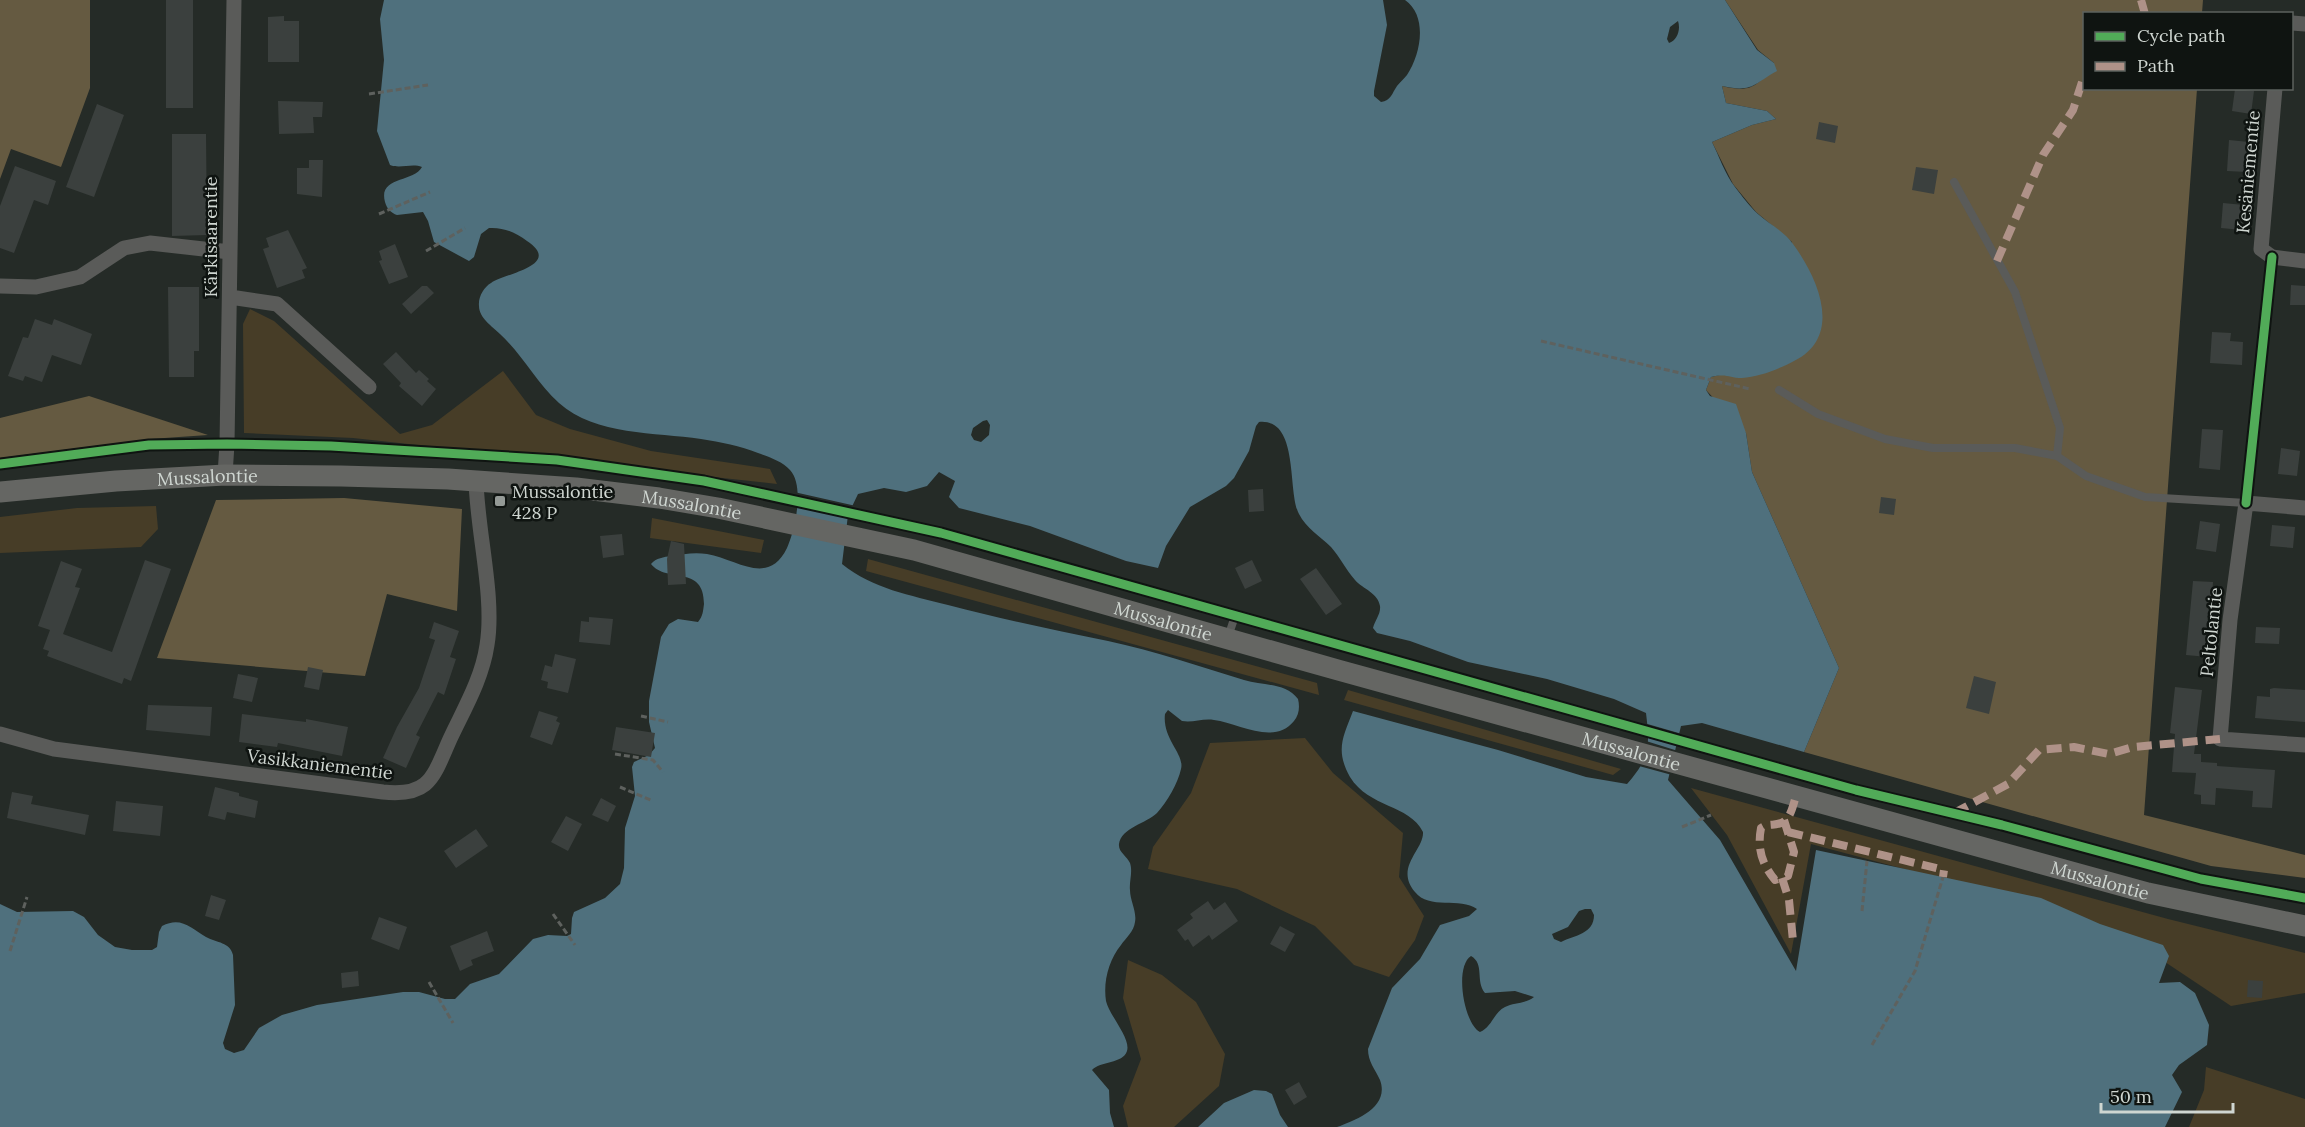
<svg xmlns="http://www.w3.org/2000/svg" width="2305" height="1127" font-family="Lora,serif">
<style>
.green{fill:#473d27}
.forest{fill:#655a41}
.water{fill:#4f707d;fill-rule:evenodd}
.pier{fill:#252b27}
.building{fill:#3b403e}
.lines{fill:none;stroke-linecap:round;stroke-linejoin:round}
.path{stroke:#5e615e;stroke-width:3;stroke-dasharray:6 3;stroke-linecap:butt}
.lane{stroke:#5a5b59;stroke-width:8}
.street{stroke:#5a5b59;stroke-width:15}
.secondary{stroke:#656663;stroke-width:21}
.quiet{stroke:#af9288;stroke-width:8;stroke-dasharray:15 8;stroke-linecap:butt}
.cycleway-casing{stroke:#0f1411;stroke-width:13}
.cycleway{stroke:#51ab58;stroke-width:9}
.poi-dot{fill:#949a96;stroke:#0f1411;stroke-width:2}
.labels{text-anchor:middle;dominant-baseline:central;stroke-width:5;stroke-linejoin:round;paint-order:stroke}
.street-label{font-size:18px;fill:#cfd6d1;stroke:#0f1411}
.poi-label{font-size:18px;fill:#cfd6d1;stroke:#0f1411;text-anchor:start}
</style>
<rect width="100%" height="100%" fill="#252b27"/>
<path class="green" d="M250,309L274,321L400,434L432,425L503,371L536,415L570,429L651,451L770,469L777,484L353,438L244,433L243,324Z
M156,506L158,529L141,547L0,553V517L77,508Z
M652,518L764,540L761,553L650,538Z
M868,559L1317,683L1319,695L866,571Z
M1348,690L1621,769L1613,775L1344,700Z
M1305,738L1333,773L1403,833L1399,877L1424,916L1415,940L1389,977L1354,965L1315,926L1237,889L1148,869L1153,847L1191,793L1210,743Z
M1691,788L2168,919L2305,953V993L2231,1006L2144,948L2061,911L1811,844L1791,954L1727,835Z
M1128,960L1162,975L1196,1002L1225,1054L1219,1086L1174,1127H1128L1123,1106L1141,1059L1123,998Z
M2206,1067L2305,1099V1127H2189L2204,1090Z"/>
<path class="forest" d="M0,0H90V88L61,167L11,149L0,179Z
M1725,0H2203L2202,13L2084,14V88L2197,89L2144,815L2305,855V878L2211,866L1804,752L1839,668L1752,472L1746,433L1706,390L1711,377L1724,374L1741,378L1792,242L1756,212L1733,184L1712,142L1752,125L1776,119L1767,111L1726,103L1722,86C1751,93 1758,87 1774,63L1758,50Z
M89,396L208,435L150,439L0,458V418Z
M344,498L462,509L457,611L387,594L365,676L157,658L216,500Z"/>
<path class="water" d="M384,0H1383L1387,25L1374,91V96L1381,102C1391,101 1392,93 1397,86C1400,82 1404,79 1407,75C1421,54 1428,16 1405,0H1725L1757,50L1774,63L1777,71C1753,84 1753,93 1722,86L1726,103L1767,111L1776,119L1752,125L1712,142C1719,156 1725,174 1735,187C1742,196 1750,207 1758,214C1769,224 1785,232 1793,244C1818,278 1844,336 1794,361C1779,369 1759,377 1742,378C1729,378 1727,373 1711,377L1706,390L1710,396L1736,404L1746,433L1752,472L1839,668L1804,752L1702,723L1681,726L1668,780L1720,840L1796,971L1816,850L2041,898L2100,924L2163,945L2169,956L2159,983L2180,982L2195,993L2209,1025L2207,1045L2179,1065L2172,1075L2182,1092L2165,1127H1337C1356,1120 1390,1107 1380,1080C1375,1069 1368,1062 1368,1049L1392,988L1420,959L1440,925L1469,916L1477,909C1460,897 1429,910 1415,892C1394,867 1424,850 1423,832C1409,804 1369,808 1350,777C1335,750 1343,737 1353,711L1498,750L1586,777L1627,784C1650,758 1650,746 1646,713L1614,699L1547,679L1468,662L1410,641L1377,633L1373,628C1375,620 1381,614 1380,606C1378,593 1363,589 1355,580C1346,570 1340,557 1331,547C1320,536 1306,528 1299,514C1287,492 1300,418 1259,422L1256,426L1249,451L1234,478L1226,486L1190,507L1166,546L1158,568L1126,561L1030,526L959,508L949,497L955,481L939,472L927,486L906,492L884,488L858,494L848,515L842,564C873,589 910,595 948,605C1001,619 1054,630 1108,641C1154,651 1199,666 1244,680C1263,686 1285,682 1298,699C1300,707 1299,715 1294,721C1274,746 1238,723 1214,720C1203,718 1193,723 1182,721L1168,710L1165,714C1162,739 1185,754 1181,769C1178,783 1167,802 1157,813C1147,823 1121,828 1119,844C1118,852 1127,856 1130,863C1133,872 1129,882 1130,890C1130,901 1137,911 1135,922C1134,931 1126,938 1121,945C1109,960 1103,981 1106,1001C1109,1015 1131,1038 1127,1051C1123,1064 1100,1061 1092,1070L1109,1090L1110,1113L1114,1127H0V904L17,912L73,911L84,917L98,935L115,947L132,950H152L157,947L159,932L162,926C181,916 191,928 206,937C217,943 230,942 233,955L235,1005L223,1043L225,1049L234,1053L244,1050L259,1028L282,1015L317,1005L403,992H419L445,999H455L470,984L499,974L533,939L548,935L567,936L571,934L572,918L574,912L605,898L620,884L624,868L625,828L635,796L632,767L634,762L649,755L655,748L649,722V701L661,637L669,624L678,619L698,622C703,616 703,611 704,604C704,564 667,584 651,564C656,558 664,557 671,556C683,554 695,552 707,554C737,559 768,587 787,548C795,530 805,486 790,470C782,461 769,457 758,453C740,446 721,442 701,439C655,432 596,436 559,403C536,382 522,354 500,334C492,326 479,318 479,306C478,297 484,287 491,283C506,273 563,265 527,241C516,233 504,227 489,228L481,234L474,257L469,261L434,242L428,221L423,212L397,215C391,213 387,209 385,202C378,176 413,183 422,167C412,163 400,169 390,165L377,131L384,60L380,19ZM1678,21C1681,30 1677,40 1669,43L1667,39L1670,27ZM987,420L990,425L989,435L981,442L974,440L971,435L973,428L983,421ZM1585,909H1591L1594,915C1594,934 1575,935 1561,942L1554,939L1552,934L1568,927L1579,911ZM1471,956C1485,964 1475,981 1485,993L1515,991L1534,997C1525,1004 1514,1002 1505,1007C1494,1012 1492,1027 1480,1032C1464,1024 1454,967 1471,956Z
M1254,1090L1266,1091L1272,1094L1280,1115L1288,1127H1198L1224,1103Z"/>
<path class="pier" d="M794,492L856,506L851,518L794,505Z
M1644,723L1682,734L1679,746L1646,737Z
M1646,741L1678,751L1672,775L1639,766Z"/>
<path class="building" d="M166,0H193V108H166Z
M284,16V21H299V62H268V17Z
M2235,89L2254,91L2251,114L2232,111Z
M278,101L323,102L322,117H313L314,133L279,134Z
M97,104L124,115L94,197L66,187Z
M1819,122L1838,126L1835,143L1816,139Z
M172,134H206L207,235L172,236Z
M2229,140L2249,142L2247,172L2227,171Z
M309,160H323L322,197L297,194V168H309Z
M15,166L56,181L48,205L34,200L14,253L0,248V206Z
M1916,167L1938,170L1934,194L1912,190Z
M2223,203L2244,205L2242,230L2221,228Z
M288,230L307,268L302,270L305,278L277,288L263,249L269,247L266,238Z
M395,244L408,277L389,284L379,261L382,260L379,251Z
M2291,285L2305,286V305H2290Z
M422,286H427L434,293L411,314L402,304Z
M168,287H199V351H194V377H169Z
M35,319L52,325L54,319L92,334L81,365L52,355L42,382L25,376L23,381L8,376L23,337L28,338Z
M2212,332L2231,333L2230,341L2243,342L2242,365L2210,363Z
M396,352L416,373L419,370L429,379L427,381L436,389L422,406L399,386L401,383L383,364Z
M2202,429L2223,430L2220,470L2199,468Z
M2281,448L2300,451L2297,476L2278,474Z
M1263,489L1264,511L1249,512L1248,490Z
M1881,497L1896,499L1894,515L1879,513Z
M2200,521L2220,524L2216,552L2196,549Z
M2272,525L2295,527L2293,548L2270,546Z
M622,534L624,555L603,558L600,536Z
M671,541L684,544L686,584L668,585L667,559Z
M145,560L171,569L131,681L124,678L122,684L47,656L49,651L43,649L50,630L38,626L61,561L82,569L75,587L80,588L63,634L112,652Z
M1252,560L1262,581L1245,589L1235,568Z
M1316,568L1342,604L1326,615L1300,579Z
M2193,581L2213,582L2208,657L2186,655Z
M589,617L613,619L610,645L579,642L581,621L589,622Z
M434,622L459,631L450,657L456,659L444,695L438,692L416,735L420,737L406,768L383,758L397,727L419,688L435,640L429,638Z
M2256,627L2280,628L2279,644L2255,643Z
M555,654L576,659L568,693L547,688L548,682L541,680L545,665L552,667Z
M308,667L323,670L319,690L304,687Z
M238,674L258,678L252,702L233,698Z
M1974,676L1996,682L1989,714L1966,708Z
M2175,687L2202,690L2194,754H2201V762L2217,763V766L2275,770L2272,808L2252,807L2253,791L2216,788L2215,805L2201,804V795L2194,794L2196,773L2172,772L2175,734L2170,733Z
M2274,688L2305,690V722L2255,718L2257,696L2270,697V689Z
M148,705L212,707L210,736L146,730Z
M539,711L558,717L556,721L560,723L552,745L530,737Z
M242,714L306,722V719L348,727L342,756L278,743L277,747L239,742Z
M616,727L655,733L651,757L612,750Z
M215,787L239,793V796L258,801L255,818L227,812L225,820L208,816Z
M12,792L33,796L31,804L89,815L85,835L7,818Z
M601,798L616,806L608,822L592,815Z
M116,801L163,806L160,836L113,831Z
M566,816L582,824L568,851L551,842Z
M476,829L488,846L456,868L444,851Z
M211,895L226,900L219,920L205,916Z
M1208,901L1214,910L1225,902L1238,921L1212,940L1209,935L1193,947L1188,939L1185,941L1177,930L1193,918L1190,914Z
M379,917L407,927L399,950L371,939Z
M1280,926L1295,934L1285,952L1270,944Z
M487,931L494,951L471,960L473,965L460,971L450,946Z
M358,971L359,986L342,988L341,973Z
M2248,980L2263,981L2262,998L2247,997Z
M1299,1082L1307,1097L1294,1105L1285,1090Z"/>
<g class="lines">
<path class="path" d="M369,94L428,85
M379,214L430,192
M426,251L465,228
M1541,341L1750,389
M641,716L668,722
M615,754L653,760L663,772
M620,787L653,801
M1682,827L1711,815
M1862,911L1867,861
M553,914L575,945
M10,951L27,897
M429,982L453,1023
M1872,1045L1915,971L1943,877"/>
<path class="lane" d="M1954,182L2015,292L2060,428L2057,456L2086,476L2145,497L2246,503
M1779,390L1818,414L1885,439L1933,448H2015L2057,456
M1228,637L1235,616"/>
<path class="street" d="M2292,23L2305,24
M2275,88L2261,249L2272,257L2305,261
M0,286L36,287L80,277L124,248L150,243L230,252
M230,297L277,304L369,387
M225,475L227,444L234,0
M2305,508L2246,503L2230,620L2220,739L2305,745
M0,734L54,749L383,792C430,797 433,777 450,739C464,709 482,679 487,645C495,597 477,531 476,480"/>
<path class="secondary" id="s1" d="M0,492L116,481L225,475L341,476L448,479L576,488L659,498L718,508L914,550L1338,670L2148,893L2305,926"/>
<path class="quiet" d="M2141,0L2145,14
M1997,261L2043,155L2073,110L2084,76
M1954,813L2008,784L2039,750L2074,747L2109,754L2133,747L2220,739
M1784,820L1794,852L1788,876L1775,880C1762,864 1757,849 1761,828C1768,823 1774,826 1781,823C1791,819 1793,805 1796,796
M1788,832L1944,870L1943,877
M1782,878L1789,900L1793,941"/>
<defs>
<path id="cycleway" d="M0,464L149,445L227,444L331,446L557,460L704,481L941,533L1856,790L2002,825L2201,879L2305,898
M2246,503L2272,257"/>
</defs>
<use href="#cycleway" class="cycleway-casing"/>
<use href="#cycleway" class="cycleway"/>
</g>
<rect class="poi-dot" x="494" y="495" width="12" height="12" rx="3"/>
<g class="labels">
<g class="street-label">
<text transform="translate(2248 172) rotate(-85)">Kesäniementie</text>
<text transform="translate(210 237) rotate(-90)">Kärkisaarentie</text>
<text stroke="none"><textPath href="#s1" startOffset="208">Mussalontie</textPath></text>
<text stroke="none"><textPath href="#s1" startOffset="694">Mussalontie</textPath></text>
<text stroke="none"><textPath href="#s1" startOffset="1180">Mussalontie</textPath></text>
<text transform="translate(2211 632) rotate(-84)">Peltolantie</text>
<text stroke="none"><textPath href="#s1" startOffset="1666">Mussalontie</textPath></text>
<text transform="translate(320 764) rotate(7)">Vasikkaniementie</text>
<text stroke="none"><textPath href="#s1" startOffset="2152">Mussalontie</textPath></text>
</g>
<g class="poi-label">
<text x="512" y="491">Mussalontie<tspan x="512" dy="21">428 P</tspan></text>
</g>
</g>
<rect x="2083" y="12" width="210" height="78" fill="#0f1411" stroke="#5c625e" stroke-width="1.5"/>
<rect x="2095" y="32" width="30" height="9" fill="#51ab58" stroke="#5c625e" stroke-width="1.5"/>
<text x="2137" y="42" font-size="18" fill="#cfd6d1">Cycle path</text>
<rect x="2095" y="62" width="30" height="9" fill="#af9288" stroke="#5c625e" stroke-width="1.5"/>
<text x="2137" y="72" font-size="18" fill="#cfd6d1">Path</text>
<path d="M2101 1103v9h132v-9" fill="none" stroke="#cfd6d1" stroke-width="3"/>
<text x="2110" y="1103" font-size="18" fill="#cfd6d1" stroke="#0f1411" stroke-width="4.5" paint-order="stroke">50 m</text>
</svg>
